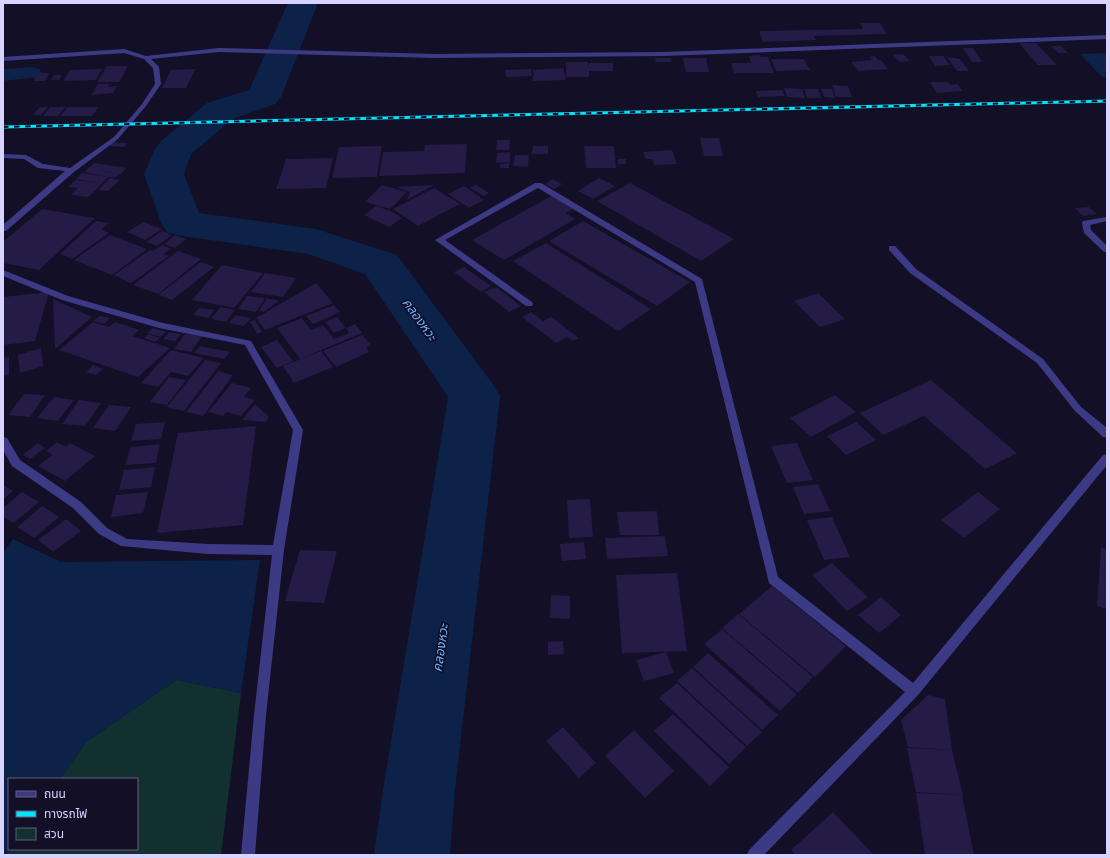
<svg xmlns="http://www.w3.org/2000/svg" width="1110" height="858" font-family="Inter,'Noto Sans Thai',sans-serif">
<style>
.green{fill:#12302f}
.water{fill:#0c2248}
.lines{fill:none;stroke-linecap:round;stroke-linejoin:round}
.canal{fill:#0c2248;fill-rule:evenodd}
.river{fill:#0c2248;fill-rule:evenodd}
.building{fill:#241b47}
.minor{fill:#3d3a85;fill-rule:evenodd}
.rail-casing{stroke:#00e5ff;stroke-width:3}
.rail{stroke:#130f26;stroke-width:2;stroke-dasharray:5.5;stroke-linecap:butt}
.labels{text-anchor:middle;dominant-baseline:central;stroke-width:3.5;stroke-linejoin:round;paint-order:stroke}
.water-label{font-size:13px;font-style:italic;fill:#62b6ff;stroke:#130f26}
</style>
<rect width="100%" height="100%" fill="#130f26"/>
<path class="green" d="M176,680L241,693L221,855H7L11,849H137V779H60L86,742Z"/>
<path class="water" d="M1107,53V77H1102L1080,54Z
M13,539L61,562L260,560L241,693L176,680L86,742L60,779H9V849H11L7,855H3V553Z"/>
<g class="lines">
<path class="canal" d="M32,67L39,69L42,73L39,77L3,81V69Z"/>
<path class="river" d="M288,3H318L281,97L275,104L233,119L191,154L184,174L199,213L316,229L397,255L492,383L500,396L455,790L450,855H374L383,790L448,397L365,274L308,254L182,236L167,232L161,223L144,174L155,149L161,141L207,103L249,90Z"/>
</g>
<path class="building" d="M860,23H880L887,34L814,36L816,40L763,42L759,31L863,29Z
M1019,43H1036L1057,65H1038Z
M1051,46H1061L1068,53H1058Z
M963,48H973L982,62H972Z
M903,54L910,61L900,62L893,55Z
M760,55L761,57H768L774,73H734L731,63H751L749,56Z
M875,56L878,60H881L888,69L858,71L851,62L872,60L869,57Z
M929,56H943L950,65L935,66Z
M947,57L960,59L969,71H957Z
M655,58H671L672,62H656Z
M683,58H706L709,72H686Z
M771,59H804L810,70L776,71Z
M566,62H588V68L589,63H613V71H589V77H566Z
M107,66H128L119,82H97Z
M563,68L566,80L533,81L532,76H534L533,70Z
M102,69L96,80L63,81L70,70Z
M195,69L186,88H162L171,70Z
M531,69L532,76L506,77L505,70Z
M38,73H49L45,81H33Z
M54,75H62L59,80H51Z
M930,82H948L950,85L958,84L963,91L937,93Z
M98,84H109L108,87L117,86L113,93L91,95Z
M832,85L848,86L852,97H836Z
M784,88L802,89L805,98L787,97Z
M804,89H818L821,98H807Z
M821,89H832L835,98L824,97Z
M782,90L785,96L758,97L756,91Z
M40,107H48L41,115H33Z
M50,107H65L58,116H43Z
M68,107H99L92,116H60Z
M700,138H719L723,156H704Z
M497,140H510L509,150H496Z
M113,142L128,143L124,147L109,146Z
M467,144L465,173L379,176L383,152L424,151L425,145Z
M382,146L377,177L332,178L339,147Z
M533,146H548V154H532Z
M584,146H614L616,168H586Z
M672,150L677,164L654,165L652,159H646L643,152Z
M510,152V162L496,163L497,153Z
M515,155H529L528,167L513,166Z
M333,158L326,188L276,189L286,159Z
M618,159H626V164H618Z
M94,163L126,168L121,174L92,169L119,174L115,178L84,172Z
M509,163V168H500V164Z
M82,173L108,177L89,197L71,195L78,188L68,187L76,180L101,183L76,179Z
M110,178L120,180L108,191L98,190Z
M599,178L615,186L593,199L578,191Z
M553,179L562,184L554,189L545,184Z
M630,183L734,239L701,261L597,201Z
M382,185L407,192L390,209L365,202Z
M434,185L407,200L410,192L396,187Z
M476,185L489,193L484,196L470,188Z
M464,186L484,200L469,208L448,194Z
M434,188L460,204L418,226L393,209Z
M551,196L573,209L566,213L575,219L504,260L472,240Z
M376,206L391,211L402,218L389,227L364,215Z
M1089,207L1097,214L1083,216L1075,208Z
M42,209L95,218L39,270L3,263V242Z
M96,221L109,223L102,229L109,233L72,259L60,254Z
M583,221L690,282L657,306L549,241Z
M144,222L162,229L145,240L127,232Z
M162,231L172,235L157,246L146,242Z
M110,235L147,249L112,275L74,260Z
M175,235L186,239L175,248L164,244Z
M546,243L651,309L618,331L513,261Z
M162,245L171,249L163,254L169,256L131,283L114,275L150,250L153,251Z
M178,251L201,259L158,294L133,285Z
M201,262L214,267L172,300L158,295Z
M222,265L263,273L234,308L192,300Z
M464,267L491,286L481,292L454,272Z
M265,273L296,278L283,297L251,292Z
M316,283L333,303L265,330L256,318Z
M496,287L521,306L509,312L484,292Z
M49,292L35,341L3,345V297Z
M818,293L845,319L820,327L794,301Z
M247,296L265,298L256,312L238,309Z
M267,298L279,301L263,312L259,311Z
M53,299L92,317L55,349Z
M334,305L340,312L313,324L306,316Z
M220,307L235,310L226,322L211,319Z
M199,308L214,310L209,318L193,315Z
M531,312L543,321L551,317L579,338L573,341L567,337L556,343L522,317Z
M236,315L251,318L244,326L229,323Z
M100,316L110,318L104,324L93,321Z
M337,317L346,328L334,333L325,322Z
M302,318L311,330L323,325L334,339L349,333L346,328L355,324L362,333L300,359L277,328Z
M255,320L262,332L257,334L250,322Z
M93,322L109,327L115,322L139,330L132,336L170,348L138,377L59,350Z
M153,328L166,332L160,337L147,333Z
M169,332L181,334L175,341L163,339Z
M148,334L160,338L155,342L144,338Z
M185,334L202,336L191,352L174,349Z
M362,335L371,345L366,347L369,352L336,367L323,351Z
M277,340L293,361L277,368L261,347Z
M200,346L230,352L224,359L194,353Z
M41,348L43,366L20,373L18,355Z
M171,350L204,358L188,376L171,372L158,387L141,383Z
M321,351L333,367L294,383L283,366Z
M9,357V375L3,376V358Z
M205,360L221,363L184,411L167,407Z
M93,365L103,369L96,375L86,372Z
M218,371L233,375L203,416L186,412Z
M169,377L186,380L167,405L150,402Z
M931,380L1017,453L985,469L924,416L883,435L860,413Z
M232,383L251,388L244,397L255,400L241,416L226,412L223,416L208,412Z
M24,394L45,395L30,417L8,415Z
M835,395L856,412L811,437L790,418Z
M54,397L74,400L58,421L37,418Z
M79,400L101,403L85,426L62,424Z
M255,404L269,417L266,422L242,420Z
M109,405L131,407L115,431L93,428Z
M165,422L161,439L131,441L136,424Z
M856,422L876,440L846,455L827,436Z
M256,426L243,525L157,533L178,433Z
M57,442L66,447L70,443L95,456L65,481L38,466L52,455L46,451Z
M38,443L45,448L30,459L23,455Z
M797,443L813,480L787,483L771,446Z
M160,444L156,463L125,465L131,447Z
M155,467L151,487L119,490L124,470Z
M818,484L830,511L804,514L793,487Z
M3,485L13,491L3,499Z
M22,492L39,502L14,523L3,517V508Z
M148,492L143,513L111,517L116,495Z
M978,492L1000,509L964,538L941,520Z
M590,499L593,537L569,538L567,500Z
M42,506L59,517L34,538L17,527Z
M657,511L659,535H620L617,512Z
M832,517L850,557L824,560L807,520Z
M66,519L81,531L53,552L38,540Z
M665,536L668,556L607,559L605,538Z
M584,542L586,559L562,561L560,544Z
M1101,547L1107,550V609L1097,606Z
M300,550L337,551L324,603L285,601Z
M832,563L868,597L847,611L812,575Z
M677,573L687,651L622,653L616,575Z
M772,586L846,646L815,677L739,614Z
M551,595L570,596V619L550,618Z
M881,597L901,615L879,633L858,615Z
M738,614L813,677L798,693L722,628Z
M722,629L797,694L780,711L704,644Z
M563,641L564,654L548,655V642Z
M666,652L674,673L644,681L636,660Z
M708,653L778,715L762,730L693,667Z
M692,668L762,732L747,746L677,681Z
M677,683L746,747L729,764L659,698Z
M928,695L945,699L952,750L908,747L901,720Z
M673,714L729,767L710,786L654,731Z
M563,727L596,763L579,778L546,741Z
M634,730L674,771L645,798L605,756Z
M907,748L952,750L963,795L916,792Z
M916,793L962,795L974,855H925Z
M833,812L874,855H795L791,850Z"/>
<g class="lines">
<path class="minor" d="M1107,35V39L663,56L435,58L219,52L151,59L159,67L161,84L146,106L118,139L74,172L6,231H3V225L65,171L38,168L24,159L3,158V154L26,155L43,164L70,168L114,137L142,104L155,84L153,68L144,59L124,53L3,61V57L124,49L146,56L219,48L435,54L663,52Z
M535,183H541L702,279L778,577L913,683L1103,455L1107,454V465L918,695L764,855H747L749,850L905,692L769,583L695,282L538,188L445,240L532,302L533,304L532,306H526L435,240Z
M1107,217V221L1090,225L1091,230L1107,246V252H1104L1084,233L1082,223L1083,221Z
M889,246H895L916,269L1043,359L1081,407L1107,428V438L1103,437L1075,411L1037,363L910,273L889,250Z
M3,270L68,296L163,323L251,341L303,430L284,550L266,715L255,855H241L254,715L272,555L208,554L121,546L99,534L73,508L12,466L3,450V437L7,438L20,460L81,502L107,528L127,539L208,544L273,545L293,430L245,345L159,328L62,300L3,276Z"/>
<defs>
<path id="rail" d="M3,127L1107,101"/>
</defs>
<use href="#rail" class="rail-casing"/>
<use href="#rail" class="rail"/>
</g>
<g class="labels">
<g class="water-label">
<text transform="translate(420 319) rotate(54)">คลองหวะ</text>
<text transform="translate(440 648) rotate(-82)">คลองหวะ</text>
</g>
</g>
<rect width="1110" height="858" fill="none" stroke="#d9d4ff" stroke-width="8"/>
<rect x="8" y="778" width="130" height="72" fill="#130f26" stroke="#625e7d"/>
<rect x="16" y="791" width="20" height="6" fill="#3d3a85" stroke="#625e7d"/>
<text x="44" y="798" font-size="12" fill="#d9d4ff">ถนน</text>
<rect x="16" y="811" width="20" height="6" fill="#00e5ff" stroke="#625e7d"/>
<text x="44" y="818" font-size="12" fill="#d9d4ff">ทางรถไฟ</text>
<rect x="16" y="828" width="20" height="12" fill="#12302f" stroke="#625e7d"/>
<text x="44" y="838" font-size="12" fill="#d9d4ff">สวน</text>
</svg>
